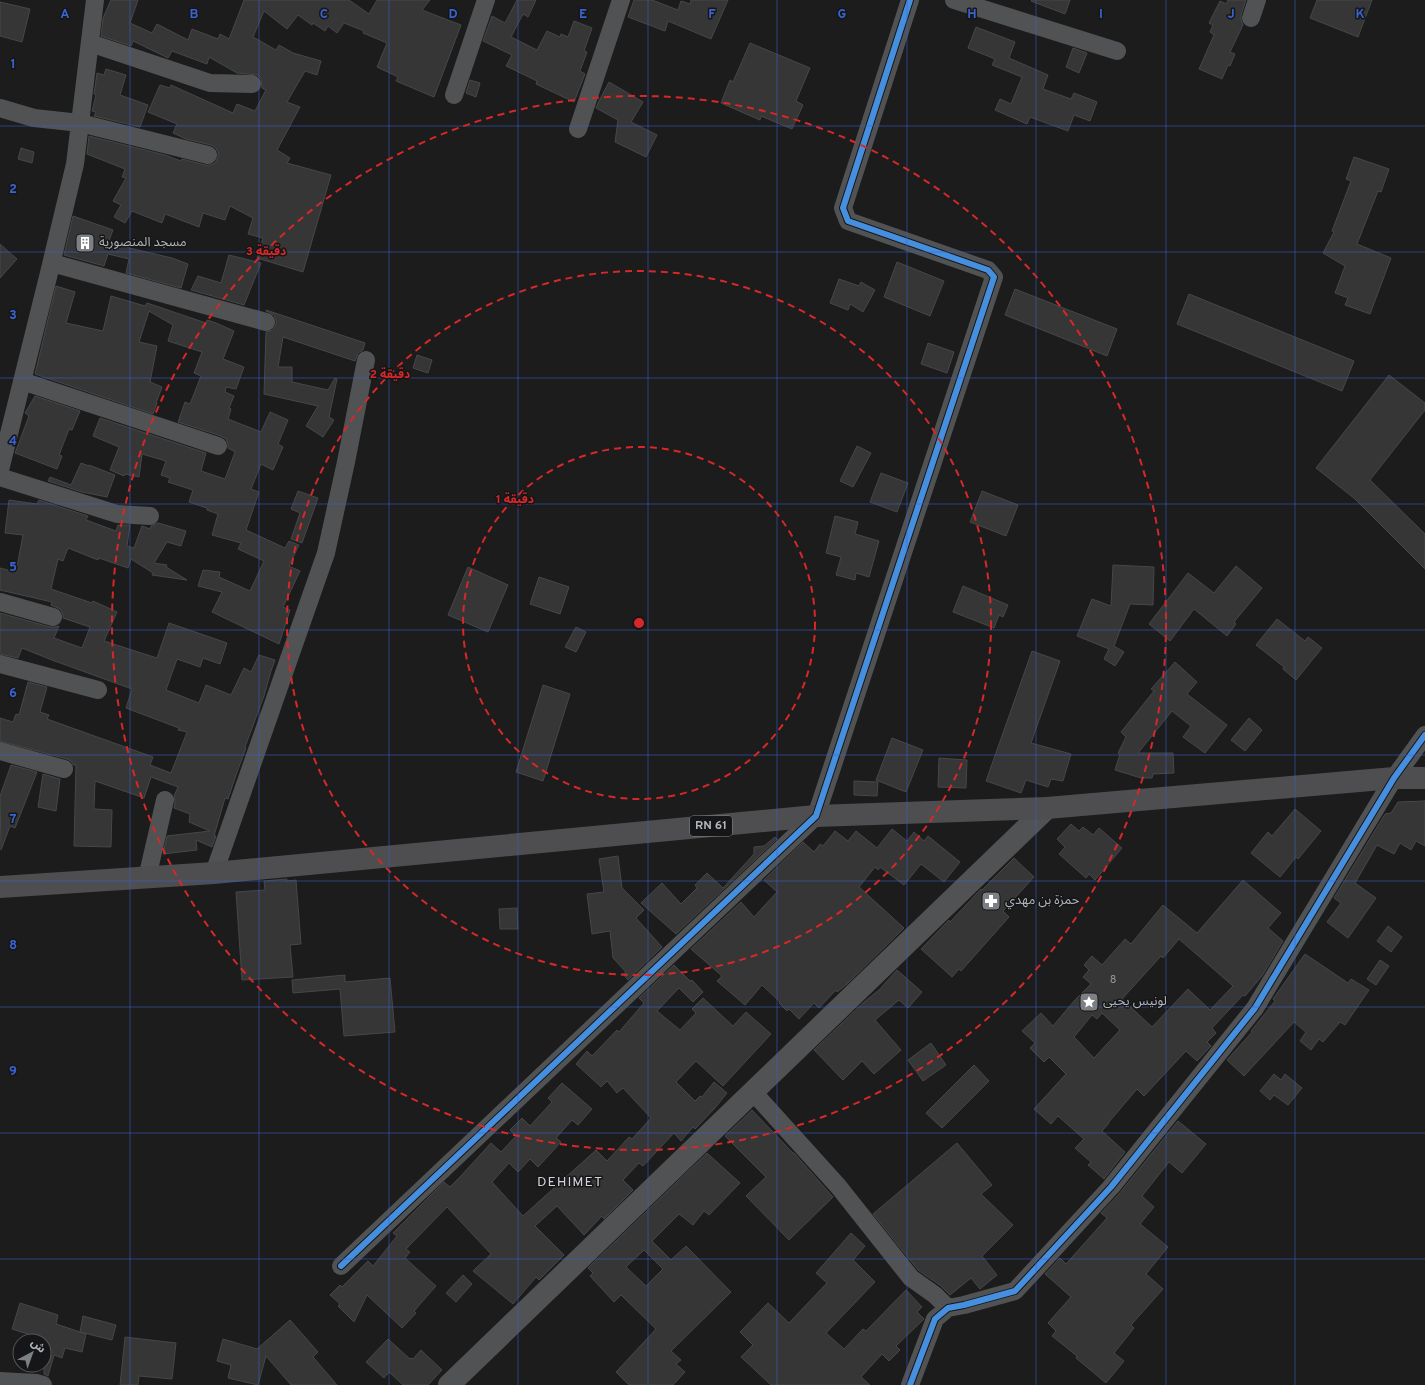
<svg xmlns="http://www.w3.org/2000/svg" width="1425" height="1385" font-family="Overpass,'Noto Sans Arabic',sans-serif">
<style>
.building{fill:#363637;stroke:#454748;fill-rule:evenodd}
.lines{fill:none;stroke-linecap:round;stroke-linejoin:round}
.minor{stroke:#515254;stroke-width:18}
.tertiary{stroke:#515254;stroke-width:22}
.primary{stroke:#4e4e50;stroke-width:22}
.cycleway-casing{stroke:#161618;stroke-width:8}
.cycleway{stroke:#468fdf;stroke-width:6}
.grid{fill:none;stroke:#3a63d2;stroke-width:1;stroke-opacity:0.55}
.ring{fill:none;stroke:#d62828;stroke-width:2;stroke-dasharray:7 5}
.labels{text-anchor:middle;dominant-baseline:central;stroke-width:3;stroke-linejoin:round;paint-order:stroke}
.number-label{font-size:11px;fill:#91959a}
.shield{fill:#161618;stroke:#81858a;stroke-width:1}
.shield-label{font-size:12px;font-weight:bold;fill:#afb5bb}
.poi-label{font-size:13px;fill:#afb5bb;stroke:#161618;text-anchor:start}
.neighbourhood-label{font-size:14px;letter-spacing:1px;fill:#d0d3d7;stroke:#161618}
.grid-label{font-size:13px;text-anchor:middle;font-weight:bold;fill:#3a63d2;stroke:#161618;stroke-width:3;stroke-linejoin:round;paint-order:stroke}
.centre{fill:#d62828;stroke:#161618;stroke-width:2}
.ring-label{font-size:12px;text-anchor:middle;font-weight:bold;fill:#d62828;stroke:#161618;stroke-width:3;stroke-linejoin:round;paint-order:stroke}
</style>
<rect width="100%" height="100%" fill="#1c1c1c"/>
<path class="building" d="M111,0H138L130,23L152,33L157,24L188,40L192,29L218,39L220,34L229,39L244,0H349L369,14L377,0H430L422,10L461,25L434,97L396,81L398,77L377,67L387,43L363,33L364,31L344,23L337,33L328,26L325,31L313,23L312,25L298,15L287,29L264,11L253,37L276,50L279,45L293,53L321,61L317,75L305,71L287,102L300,107L277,150L290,158L287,163L331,175L303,272L257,258L263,238L248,234L253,218L230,206L225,220L203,213L199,227L165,214L162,223L132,211L125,223L114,217L121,205L113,201L126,178L122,177L125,169L87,154L89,136L165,155L181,161L182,159L205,165H210L215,163L218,157V152L215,147L211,145L186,139L173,133L177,124L148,112L160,85L170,88L171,85L233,113L237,104L255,111L266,90L262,88L261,79L257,75L237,73L209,57L207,64L172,51L168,58L133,41L131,46L101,36L103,18Z
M517,0H536L528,17L523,14L511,37L537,50L547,31L560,37L561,34L568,37L574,21L592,28L584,51L587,52L580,71L585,74L574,102L536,84L537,81L506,66L512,55L483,41L492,16L505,23Z
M634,0H652L678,10L681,1L690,4L691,0H728L711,39L668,21L665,31L628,17Z
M1032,0H1070L1065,14L1031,1Z
M1228,0H1246L1241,15V20L1243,25L1230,52L1235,54L1230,66L1228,65L1222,79L1199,69L1214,35L1210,32L1213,25L1209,23L1220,1L1226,4Z
M1317,0H1372L1358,37L1310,18Z
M0,2L30,9L22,42L0,36Z
M976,27L1015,42L1009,58L1048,75L1043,89L1071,99L1074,93L1097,102L1090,121L1074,115L1068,131L1030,117L1027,124L995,110L1000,99L1011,104L1022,77L992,65L995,59L968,48Z
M750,43L810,68L796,101L803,105L792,129L761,116L760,120L721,103L730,80L733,82Z
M1073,48L1087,53L1079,73L1066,67Z
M106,69L126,75L120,95L148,105L140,127L94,116L96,112L92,111L96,95L94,94L97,73L104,75Z
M470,80L480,83L476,97L466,93Z
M609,82L643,102L631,122L657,135L646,157L615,142L618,120L596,108L599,101Z
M21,148L34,152L32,163L18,159Z
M1354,157L1389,169L1381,192L1378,191L1357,244L1391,258L1370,314L1345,305L1348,298L1335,293L1345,266L1323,253L1334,232L1332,231L1351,181L1346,179Z
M73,216L113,230L108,243L172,258L188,264L181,288L126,273L129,259L108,254L104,266L64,255Z
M0,244L17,259L0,278Z
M229,255L261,263L244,305L191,290L198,276L221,283Z
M897,262L944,281L930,316L884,297Z
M839,279L859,286L861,282L875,290L863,312L850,304L848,310L830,303Z
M56,286L75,292L66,323L103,331L111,296L145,306L147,303L206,323L207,320L216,323L234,331L223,359L244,367L236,389L226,387L225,392L234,396L229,408L231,409L228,419L261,432L270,412L288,420L278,444L283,447L273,470L261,464L251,489L259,492L246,530L285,548L289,541L299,545L289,566L300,571L283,607L290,610L279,644L212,612L222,592L198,586L203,570L220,572L219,577L250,591L264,561L238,549L241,543L212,535L218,514L207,510V508L189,502L193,490L168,482L170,478L161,475L166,461L142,454L139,477L125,474L124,476L110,470L119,447L93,436L100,418L206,453L201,471L225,479L235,452L228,448V444L226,439L221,436L178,422L185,402L190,404L201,376L194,373L202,352L168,341L173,325L149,311L139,342L157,346L150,382L162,387L156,403H157L153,414L35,374Z
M1015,289L1117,329L1107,356L1005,315Z
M1189,294L1354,361L1342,391L1177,324Z
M266,310L365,343L363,350L358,353L355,361L283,337L278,367H292V382L328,390L335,378L337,379L329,417L334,420L323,437L306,426L318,406L264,394L266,332L273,330L276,324V320L274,315L266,311Z
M928,343L954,352L947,373L921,364Z
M417,355L432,360L428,373L413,368Z
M1389,375L1425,403V410L1370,480L1425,534V569L1355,499L1316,468Z
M35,396L80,411L72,430L69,429L59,455L62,456L57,469L15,453L29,416L25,413Z
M857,446L871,453L853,487L840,481Z
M81,463L89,466V465L115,475L107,497L82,492L48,481L50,477L71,485Z
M881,473L908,483L897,512L870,502Z
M298,491L318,498L302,543L291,539L300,513L291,509Z
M982,491L1018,505L1006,536L970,522Z
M9,500L37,504L39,500L88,516L86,520L116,531L118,525H130L127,546L134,548L142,526L150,529L151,526L158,523L186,531L181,546L167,542L154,563L167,565L166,567L187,580L152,575L153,573L131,559L128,568L99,558L98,560L68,548L63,561L58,559L51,589L92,603L93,601L117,612L104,641L157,658L169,623L227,643L220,664L203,658L200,667L177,659L166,690L199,703L206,685L231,695L244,668L251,672L259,655L275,660L271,671L264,696L245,747L246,748L236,775L228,799L225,798L214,836H216L212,847L196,840L197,850L163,854L167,836L210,831L189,822L190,814L174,808L175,802L174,796L178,787L151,777L144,798L95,781L94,809L112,810L111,847L74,846L76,765H73L71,761L67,759L0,741V718L13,722L16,714L19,715L28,682L47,687L40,712L49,715L47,719L153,757L150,765L171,773L187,732L178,730L179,728L126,708L132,689L52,660L22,648L18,658L0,654V613L50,627H55L59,626L54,638L82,648L90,627L63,618V614L60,609L51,605L52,602L0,590V568L16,572L23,535L5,533Z
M835,516L858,522L855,534L879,541L869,577L856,573L855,580L836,575L841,557L826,553Z
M1113,565L1154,567L1153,605L1130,604L1114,646L1124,652L1115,666L1104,659L1109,649L1077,636L1092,599L1111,606Z
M1236,566L1262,588L1234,622L1236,624L1227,636L1194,609L1170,641L1149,624L1188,573L1214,593Z
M468,567L508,585L488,632L448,615Z
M539,577L569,587L560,614L530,604Z
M963,586L1008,605L1003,617L999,615L994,628L953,612Z
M1277,619L1305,641L1308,637L1322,648L1296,680L1283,669L1284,667L1256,645Z
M576,627L586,632L576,652L565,647Z
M1032,651L1060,661L1031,743L1071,754L1063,781L1051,779L1048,787L1026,780L1021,793L986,781Z
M1175,662L1197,682L1187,694L1227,725L1205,753L1183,737L1191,726L1172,711L1138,753H1173L1174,773L1153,774L1152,778H1141L1115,770L1120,754L1118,753L1126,737L1121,732L1154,691L1151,689Z
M543,685L570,694L543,781L516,772Z
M1249,718L1262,730L1245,751L1231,740Z
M892,738L923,750L906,792L876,780Z
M939,758L967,760L966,788L938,787Z
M11,765L37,772L15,828L10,826L1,850L0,796Z
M43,774L60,779L56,811L38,807Z
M854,781L878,782L877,796L854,795Z
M1425,801V846L1416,841L1411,850L1400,843L1394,854L1377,845L1355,883L1376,898L1348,938L1327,922L1341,903L1334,898L1385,814L1391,813L1398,802Z
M1295,809L1321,831L1298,859L1296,857L1280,877L1251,853L1268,832L1272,836Z
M1071,824L1079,831L1083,827L1093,835L1099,828L1122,848L1095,880L1089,874L1086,878L1059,854L1065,847L1057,839Z
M892,829L907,841L914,832L924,841L928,836L960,862L944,882L921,864L904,885L880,867L878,870L875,867L859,887L904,928L847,984L837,992L836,990L819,1008L814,1003L799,1019L789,1009L787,1011L779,1003L780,1002L762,985L745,1005L717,981L722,976L691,949L741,902L754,917L777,892L764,880L803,842L814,852L820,844L823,846L835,831L848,841L856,831L877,848Z
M775,837L777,839L676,934L641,903L662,883L681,904L697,888L695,885L707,873L723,888L754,854V847L764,846Z
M618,856L622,888L644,910L636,918L662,947L628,980L623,974L626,972L613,958L610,931L592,934L587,894L604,892L599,859Z
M1014,858L1034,877L1003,911L1009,917L961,971L959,969L952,977L921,949L949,920L950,922L981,889L982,890Z
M287,879V881L296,880L301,944L290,945L293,977L242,980L236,892L265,890L264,881Z
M1243,880L1281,913L1268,928L1283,941L1262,976L1245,996L1243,995L1212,1028L1216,1033L1207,1042L1211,1046L1197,1061L1186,1051L1144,1096L1137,1089L1108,1123H1109L1102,1131L1125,1152L1104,1179L1088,1165L1091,1162L1075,1148L1084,1139L1058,1116L1051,1124L1034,1109L1066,1074L1049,1057L1044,1062L1030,1048L1035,1043L1022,1031L1041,1013L1053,1026L1074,1001L1091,984L1083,977L1089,970L1084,965L1092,956L1102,965L1125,939L1131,944L1163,905L1197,933ZM1179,939L1233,986L1210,1010L1188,989L1152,1027L1122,999L1161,956L1163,958ZM1102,1013L1120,1030L1094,1058L1074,1037L1092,1015L1097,1019Z
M517,908L518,929H500L499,909Z
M1388,926L1402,937L1391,952L1377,941Z
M1305,954L1348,983L1351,979L1369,990L1345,1025L1340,1022L1323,1042L1319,1039L1311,1050L1300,1041L1306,1032L1294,1022L1244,1076L1227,1060L1252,1032L1251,1031L1275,1001L1273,999Z
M1380,960L1389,966L1376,985L1367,979Z
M674,965L690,981L692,980L703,992L693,1002L679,988L657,1011L680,1030L696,1013L692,1009L703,998L733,1026L746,1012L771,1034L723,1086L696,1061L676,1082L695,1101L700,1096L702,1097L714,1082L727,1093L715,1108L695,1129L693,1127L681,1141L674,1133L643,1166L639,1163L623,1180L633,1190L604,1219L602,1216L584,1235L557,1206L535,1226L564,1255L539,1280L536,1277L513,1304L473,1271L491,1254L447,1207L406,1249L410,1252L405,1258L436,1286L414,1311L416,1313L402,1328L367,1295L354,1322L338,1306L340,1304L330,1295L340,1285L342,1287L368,1261L373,1266L397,1236L393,1233L444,1182L450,1187L460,1177L491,1143L501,1152L516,1136L510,1130L522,1118L530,1126L552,1102L548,1098L562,1083L592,1109L578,1125L572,1120L556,1138L561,1142L538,1167L530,1159L518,1172L509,1163L492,1182L523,1216L596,1150L607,1161L629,1137L632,1139L651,1118L623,1088L617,1093L607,1081L601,1087L576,1064L587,1051L592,1056L617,1030L619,1032L644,1003L639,998Z
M897,970L922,992L908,1008L899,1000L875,1020L901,1050L874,1074L862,1061L843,1080L814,1050L864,1002L879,990Z
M345,975V982L390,978L395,1032L344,1036L340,989L293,993L292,980Z
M931,1043L946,1065L923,1081L908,1060Z
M974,1065L989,1081L942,1128L926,1113Z
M1274,1074L1281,1080L1285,1074L1302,1088L1288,1105L1274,1095L1270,1100L1260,1091Z
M752,1110L793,1153H794L833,1197L789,1240L746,1196L766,1177L725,1136Z
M1178,1121L1206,1144L1182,1173L1169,1162L1142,1196L1154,1207L1140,1224L1168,1247L1146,1274L1163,1289L1131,1325L1134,1328L1114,1353L1124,1361L1106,1383L1076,1358L1077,1356L1052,1336L1056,1331L1048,1323L1071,1297L1045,1274L1060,1258L1066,1264L1107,1218L1101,1213L1119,1194Z
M957,1143L992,1185L981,1194L1013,1225L982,1256L997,1275L980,1289L971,1278L950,1295L941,1286L918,1270L873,1214Z
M707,1153L740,1183L709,1215L704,1211L693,1225L679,1214L652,1241L671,1260L686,1246L731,1292L671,1351L681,1360L676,1364L685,1372L673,1385H629L616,1372L656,1329L621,1295L614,1302L590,1276L593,1273L588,1268ZM644,1250L663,1269L646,1286L626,1267Z
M851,1233L865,1246L853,1260L875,1282L826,1333L844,1349L863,1329L866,1331L906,1290L922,1307L917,1312L924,1319L896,1346L900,1350L889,1361L882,1354L861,1377L870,1385H771L741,1357L753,1345L740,1332L768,1303L789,1323L827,1283L816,1273Z
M463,1275L472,1284L456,1302L446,1293Z
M20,1303L58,1315L56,1324L86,1334L82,1352L65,1348L62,1358L54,1355L48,1376L44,1374V1341H35L37,1337L12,1329Z
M83,1316L116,1325L112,1340L80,1332Z
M290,1320L318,1352L313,1357L337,1385H291L266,1356L258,1385L228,1378L231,1365L217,1361L223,1339L257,1349Z
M125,1337L176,1343L172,1379L139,1376L138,1385H120Z
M388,1339L410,1359L411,1358L413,1359L421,1350L442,1370L428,1385H403L389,1372L384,1378L366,1362Z"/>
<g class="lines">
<path class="minor" d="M954,0L1117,51
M1251,18L1257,0
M90,43L210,83L252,84
M454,95L486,0
M0,108L34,118L80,123L208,155
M578,129L621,0
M52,263L266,322
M22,381L218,446
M0,470L49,273L75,164L95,0
M0,477L117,514L150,516
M0,602L53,617
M0,664L98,690
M0,751L64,769
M214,873L326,553L346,462L366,360
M147,878L165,800
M753,1092L838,1186L911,1278L935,1295L948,1308
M341,1266L816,816L994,277L988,270L848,221L843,208L910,0
M0,1381L36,1383L43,1385
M910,1385L935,1319L948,1308L964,1305L1015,1291L1111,1187L1255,1008L1394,778L1425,735"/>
<path class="tertiary" d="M449,1385L1047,808"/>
<path class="primary" d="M0,887L214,873L816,816L1047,808L1394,778H1425"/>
<defs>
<path id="cycleway" d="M341,1266L816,816L994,277L988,270L848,221L843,208L910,0
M910,1385L935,1319L948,1308L964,1305L1015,1291L1111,1187L1255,1008L1394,778L1425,735"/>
</defs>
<use href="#cycleway" class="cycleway-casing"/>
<use href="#cycleway" class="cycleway"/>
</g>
<path class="grid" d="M130,0V1385M259,0V1385M389,0V1385M518,0V1385M648,0V1385M777,0V1385M907,0V1385M1036,0V1385M1166,0V1385M1295,0V1385M0,126H1425M0,252H1425M0,378H1425M0,504H1425M0,630H1425M0,755H1425M0,881H1425M0,1007H1425M0,1133H1425M0,1259H1425"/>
<g class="ring">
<circle cx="639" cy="623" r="176"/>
<circle cx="639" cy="623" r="352"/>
<circle cx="639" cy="623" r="527"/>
</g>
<defs>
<symbol id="building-square" viewBox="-11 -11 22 22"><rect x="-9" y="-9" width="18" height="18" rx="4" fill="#7c7f83" stroke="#161618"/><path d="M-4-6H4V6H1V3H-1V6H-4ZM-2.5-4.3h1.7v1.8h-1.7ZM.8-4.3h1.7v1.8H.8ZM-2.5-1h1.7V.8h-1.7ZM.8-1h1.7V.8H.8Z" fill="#fff"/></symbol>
<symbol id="pharmacy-square" viewBox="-11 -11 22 22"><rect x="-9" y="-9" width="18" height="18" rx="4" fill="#7c7f83" stroke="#161618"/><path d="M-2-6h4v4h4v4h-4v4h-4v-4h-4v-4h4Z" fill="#fff"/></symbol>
<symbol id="sight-square" viewBox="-11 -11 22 22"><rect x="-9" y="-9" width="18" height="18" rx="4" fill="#7c7f83" stroke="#161618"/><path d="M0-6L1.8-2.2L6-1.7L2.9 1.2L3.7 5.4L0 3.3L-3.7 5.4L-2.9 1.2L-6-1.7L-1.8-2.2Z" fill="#fff"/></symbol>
</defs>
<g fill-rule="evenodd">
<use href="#building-square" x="74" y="232" width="22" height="22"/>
<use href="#pharmacy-square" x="980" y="890" width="22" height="22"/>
<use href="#sight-square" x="1078" y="991" width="22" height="22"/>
</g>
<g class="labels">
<g class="number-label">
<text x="1113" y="980">8</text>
</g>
<rect class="shield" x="690" y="816" width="42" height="20" rx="3"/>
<g class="shield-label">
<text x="711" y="826">RN 61</text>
</g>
<g class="poi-label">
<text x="99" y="243">مسجد المنصورية</text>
<text x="1005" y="901">حمزة بن مهدي</text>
<text x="1103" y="1002">لونيس يحيى</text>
</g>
<g class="neighbourhood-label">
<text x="570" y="1182">DEHIMET</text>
</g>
</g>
<g class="grid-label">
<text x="65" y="18">A</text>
<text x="194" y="18">B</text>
<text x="324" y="18">C</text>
<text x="453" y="18">D</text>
<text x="583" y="18">E</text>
<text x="712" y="18">F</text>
<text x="842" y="18">G</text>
<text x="972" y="18">H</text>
<text x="1101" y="18">I</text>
<text x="1231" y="18">J</text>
<text x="1360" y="18">K</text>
<text x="13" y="68">1</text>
<text x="13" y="193">2</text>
<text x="13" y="319">3</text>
<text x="13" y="445">4</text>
<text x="13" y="571">5</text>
<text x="13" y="697">6</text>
<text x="13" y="823">7</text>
<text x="13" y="949">8</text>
<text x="13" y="1075">9</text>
</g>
<circle cx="639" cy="623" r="6" class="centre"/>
<g class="ring-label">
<text x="266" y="255">3 دقيقة</text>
<text x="390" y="378">2 دقيقة</text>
<text x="515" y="503">1 دقيقة</text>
</g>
<g transform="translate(32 1353) rotate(41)"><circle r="19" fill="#161618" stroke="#535659"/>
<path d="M0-3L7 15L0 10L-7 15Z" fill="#7c7f83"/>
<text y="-6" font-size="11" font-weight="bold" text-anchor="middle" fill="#afb5bb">ش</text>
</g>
</svg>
